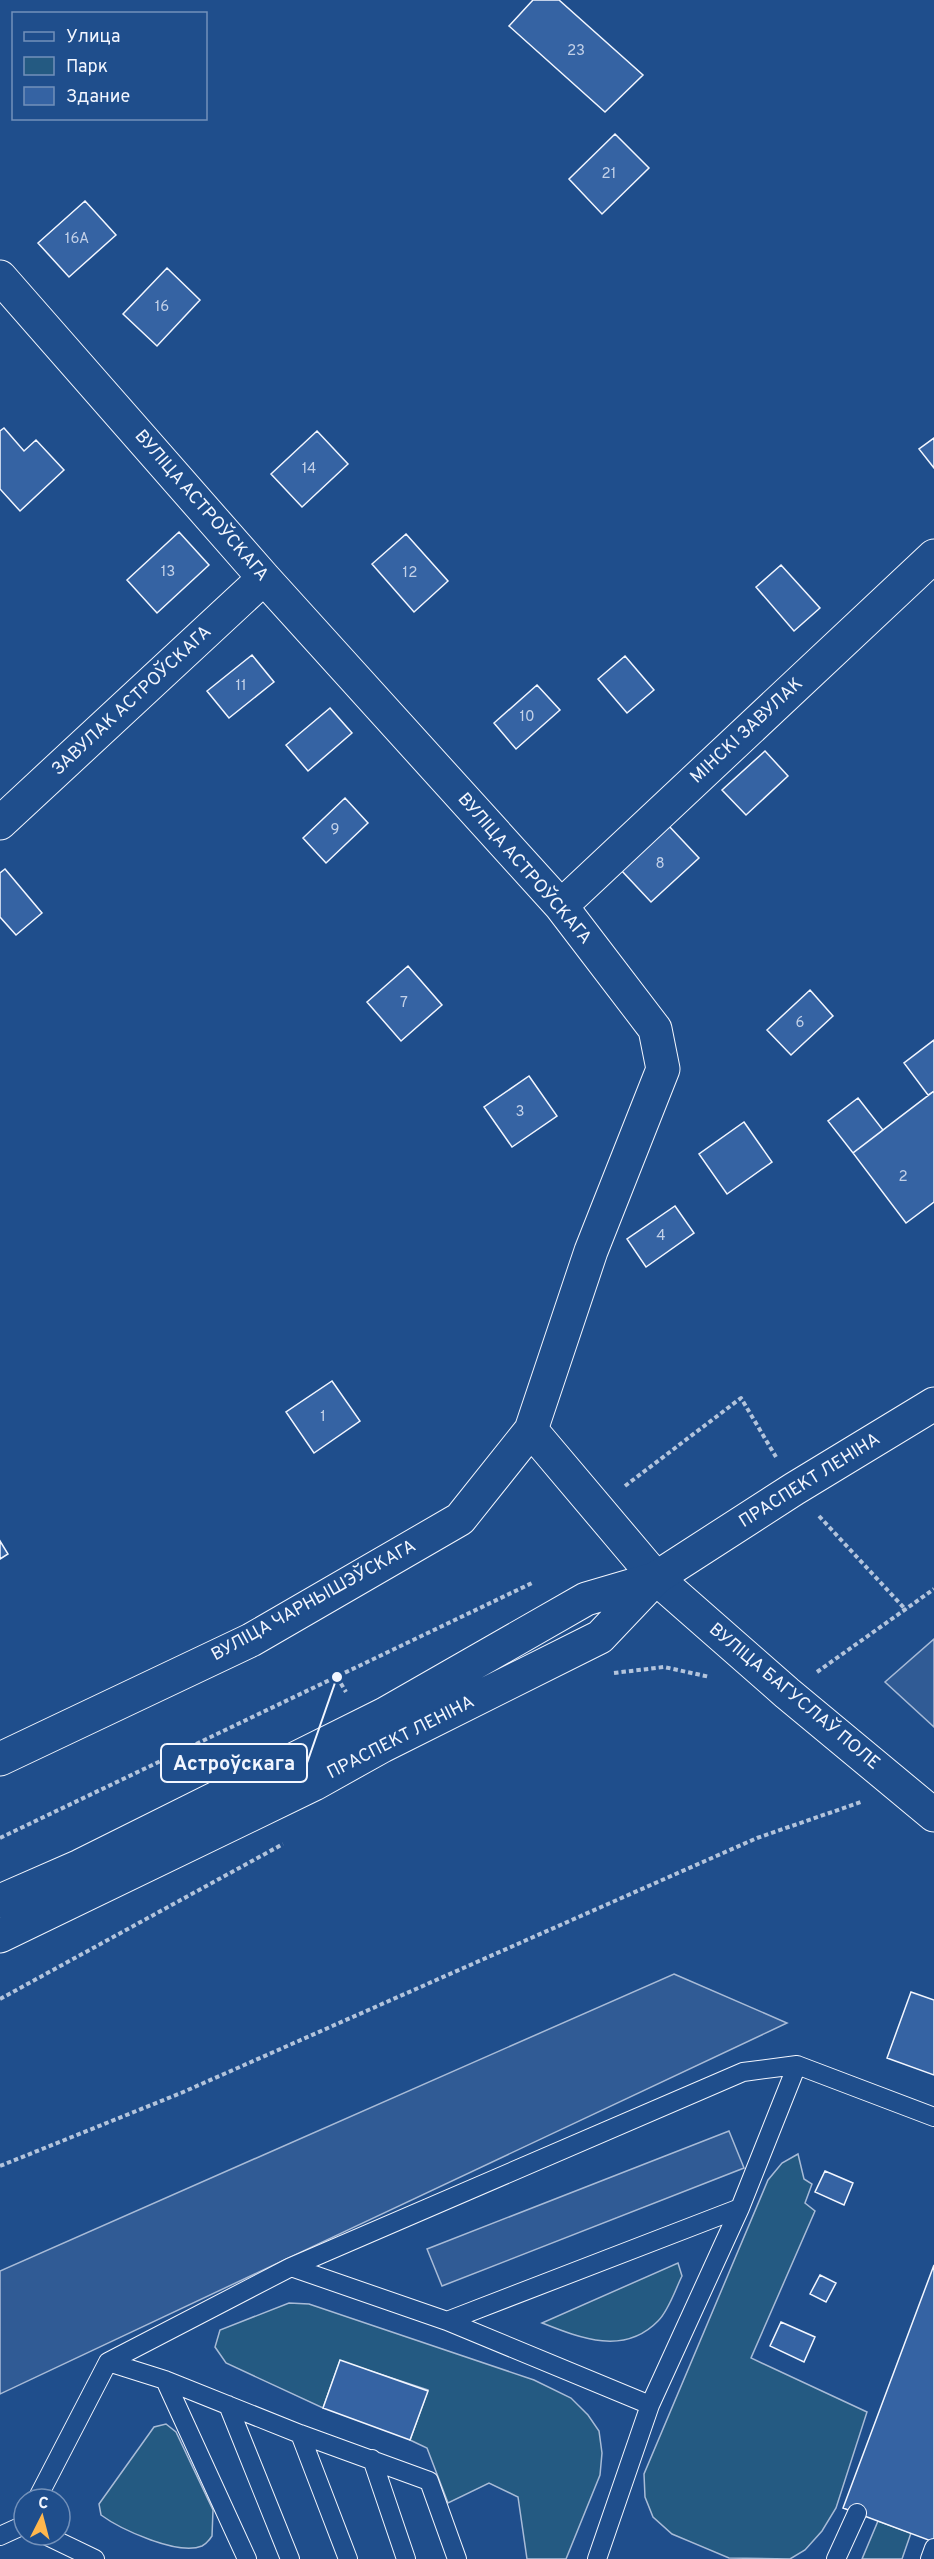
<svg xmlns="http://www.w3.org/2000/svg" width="934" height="2559" font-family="Overpass,sans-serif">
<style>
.green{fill:#245a82;stroke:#a8bbd7;stroke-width:1.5}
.parking{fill:#305b95;stroke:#a8bbd7;stroke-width:1.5}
.building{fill:#3563a3;stroke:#f2f6ff;stroke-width:1.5}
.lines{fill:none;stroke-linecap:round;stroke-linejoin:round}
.lane-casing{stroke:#f2f6ff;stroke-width:20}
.street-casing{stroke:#f2f6ff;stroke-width:35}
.secondary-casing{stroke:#f2f6ff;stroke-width:35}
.primary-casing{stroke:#f2f6ff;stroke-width:35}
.path{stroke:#b3c4dc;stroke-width:4;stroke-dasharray:4.5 3;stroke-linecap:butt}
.lane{stroke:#1f4e8c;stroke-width:18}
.street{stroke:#1f4e8c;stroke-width:33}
.secondary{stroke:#1f4e8c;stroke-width:33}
.primary{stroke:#1f4e8c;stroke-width:33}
.labels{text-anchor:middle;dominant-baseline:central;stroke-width:4.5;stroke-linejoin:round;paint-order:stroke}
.number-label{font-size:15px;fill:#c3d1e8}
.street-label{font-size:18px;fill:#f2f6ff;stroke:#1f4e8c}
.leader{fill:none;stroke:#f2f6ff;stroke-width:2}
.callout-dot{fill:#f2f6ff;stroke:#1f4e8c;stroke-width:2}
.callout{fill:#1f4e8c;stroke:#f2f6ff;stroke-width:2}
.callout-label{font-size:20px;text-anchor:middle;font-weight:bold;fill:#f2f6ff}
</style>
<rect width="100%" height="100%" fill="#1f4e8c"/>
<path class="green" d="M798,2154L804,2179L812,2184L805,2203L815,2211L751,2358L867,2412L836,2508L822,2531L805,2550L790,2559L729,2558L672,2534L653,2517L645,2497L644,2474L768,2180L782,2163Z
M678,2263L682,2276C675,2290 669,2310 658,2321C624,2356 580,2338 542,2323Z
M289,2303L309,2304L534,2380L571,2398L588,2415L599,2431L602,2453L600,2475L566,2559H527L518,2497L489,2483L448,2503L427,2448L410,2440L428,2390L340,2361L323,2408L226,2363L215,2347L220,2330Z
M166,2424L176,2432L213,2510L212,2536C210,2539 206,2544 202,2546C178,2556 120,2529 101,2515L99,2504L154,2427Z
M878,2521L911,2533L902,2559H862Z"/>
<path class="parking" d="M934,1639V1727L885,1682Z
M674,1974L787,2023L0,2394V2271Z
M729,2131L744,2168L442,2286L427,2249Z"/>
<path class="building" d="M533,0H559L643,75L605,112L509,26Z
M615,134L649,168L602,214L569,179Z
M85,201L116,235L69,277L38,243Z
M167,268L200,300L157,346L123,314Z
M4,428L24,451L36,440L64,470L20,511L0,489V431Z
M317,431L348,464L302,507L271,474Z
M934,438V468L919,449Z
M179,532L209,565L157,613L127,580Z
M406,534L448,581L414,612L372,564Z
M781,565L820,608L794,631L756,587Z
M252,655L274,682L229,718L207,691Z
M625,656L654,690L627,713L598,679Z
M537,685L560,710L516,749L494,723Z
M330,708L352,733L308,771L286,745Z
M765,751L788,776L746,815L722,790Z
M345,798L368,823L326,863L303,838Z
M668,825L699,858L651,902L621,870Z
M5,869L42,913L16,935L0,917V873Z
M408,966L442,1005L401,1041L367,1002Z
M810,990L833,1016L791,1055L767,1030Z
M934,1040V1091L928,1095L904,1063Z
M529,1076L557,1116L512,1147L484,1107Z
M934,1091V1202L906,1223L853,1153Z
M858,1098L883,1130L853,1153L828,1121Z
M744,1122L772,1162L727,1194L699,1154Z
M675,1206L694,1233L646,1267L627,1239Z
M332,1381L360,1421L314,1453L286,1412Z
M0,1541L8,1554L0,1559Z
M911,1992L934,2000V2075L887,2058Z
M825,2171L853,2183L844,2205L815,2192Z
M934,2265V2542L843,2508Z
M820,2275L836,2283L826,2302L810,2294Z
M781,2322L815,2337L804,2362L770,2346Z
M340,2360L428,2391L410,2440L323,2408Z"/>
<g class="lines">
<defs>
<path id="lane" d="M740,2208L447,2321L291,2267L743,2072L797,2065
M447,2321L650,2405
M108,2362L165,2380L300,2434L429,2481L457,2559
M165,2380L247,2559
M228,2405L290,2559
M300,2434L348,2559
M372,2459L406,2559
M37,2499L108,2362L291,2267
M45,2535L95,2559
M0,2536L24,2525
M597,2559L650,2405L740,2208L797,2065L934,2117
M836,2559L857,2513
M930,2559L934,2548"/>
<path id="street" d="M0,277L264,578L561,906L655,1029L663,1069L591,1251L531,1430L656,1578
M0,823L264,578
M561,906L934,556
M0,1759L251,1640L460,1519L531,1430"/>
<path id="secondary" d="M656,1578L787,1693L934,1815"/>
<path id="primary" d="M0,1901L80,1866L385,1714L586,1599L654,1579
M0,1936L314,1784L382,1746L600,1637L656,1578L794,1489L934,1404"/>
</defs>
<use href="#lane" class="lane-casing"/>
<use href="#street" class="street-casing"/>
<use href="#secondary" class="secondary-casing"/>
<use href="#primary" class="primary-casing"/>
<path class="path" d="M625,1486L741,1398L776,1457
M819,1516L906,1610
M817,1672L934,1589
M614,1673L664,1667L710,1677
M337,1677L346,1692
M0,1838L532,1583
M0,1999L283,1844
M0,2166L181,2093L757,1838L861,1802"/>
<use href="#lane" class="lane"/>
<use href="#street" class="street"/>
<use href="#secondary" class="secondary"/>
<use href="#primary" class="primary"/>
</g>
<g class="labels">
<g class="number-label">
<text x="576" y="51">23</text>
<text x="609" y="174">21</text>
<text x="77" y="239">16А</text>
<text x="162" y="307">16</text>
<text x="309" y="469">14</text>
<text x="168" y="572">13</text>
<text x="410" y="573">12</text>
<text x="241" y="686">11</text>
<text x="527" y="717">10</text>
<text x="335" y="830">9</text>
<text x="660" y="864">8</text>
<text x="404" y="1003">7</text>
<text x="800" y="1023">6</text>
<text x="520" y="1112">3</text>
<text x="903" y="1177">2</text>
<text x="661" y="1236">4</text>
<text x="323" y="1417">1</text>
</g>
<g class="street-label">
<text transform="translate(201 506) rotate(49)">ВУЛІЦА АСТРОЎСКАГА</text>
<text transform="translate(132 701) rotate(-43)">ЗАВУЛАК АСТРОЎСКАГА</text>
<text transform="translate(747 731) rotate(-43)">МІНСКІ ЗАВУЛАК</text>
<text transform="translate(524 869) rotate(49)">ВУЛІЦА АСТРОЎСКАГА</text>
<text transform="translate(810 1481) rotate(-32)">ПРАСПЕКТ ЛЕНІНА</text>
<text transform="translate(314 1601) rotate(-29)">ВУЛІЦА ЧАРНЫШЭЎСКАГА</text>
<text transform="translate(794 1697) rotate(40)">ВУЛІЦА БАГУСЛАЎ ПОЛЕ</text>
<text transform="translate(401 1738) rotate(-27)">ПРАСПЕКТ ЛЕНІНА</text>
</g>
</g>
<path class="leader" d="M337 1677L307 1763"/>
<circle class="callout-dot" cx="337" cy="1677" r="6"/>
<rect class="callout" x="161" y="1744" width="146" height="38" rx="6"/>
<g class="callout-label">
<text x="234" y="1770">Астроўскага</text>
</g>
<rect x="12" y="12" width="195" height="108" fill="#1f4e8c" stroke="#7391ba" stroke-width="1.5"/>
<rect x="24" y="32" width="30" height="9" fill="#1f4e8c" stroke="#7391ba" stroke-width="1.5"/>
<text x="66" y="42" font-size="18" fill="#f2f6ff">Улица</text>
<rect x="24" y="57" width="30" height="18" fill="#245a82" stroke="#7391ba" stroke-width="1.5"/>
<text x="66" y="72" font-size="18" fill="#f2f6ff">Парк</text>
<rect x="24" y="87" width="30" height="18" fill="#3563a3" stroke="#7391ba" stroke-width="1.5"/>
<text x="66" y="102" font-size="18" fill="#f2f6ff">Здание</text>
<g transform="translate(42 2517) rotate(6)"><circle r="28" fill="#1f4e8c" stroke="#7391ba" stroke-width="1.5"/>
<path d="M0-4.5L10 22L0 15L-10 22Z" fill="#ffb74d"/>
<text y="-9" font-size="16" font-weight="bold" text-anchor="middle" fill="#f2f6ff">С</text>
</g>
</svg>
